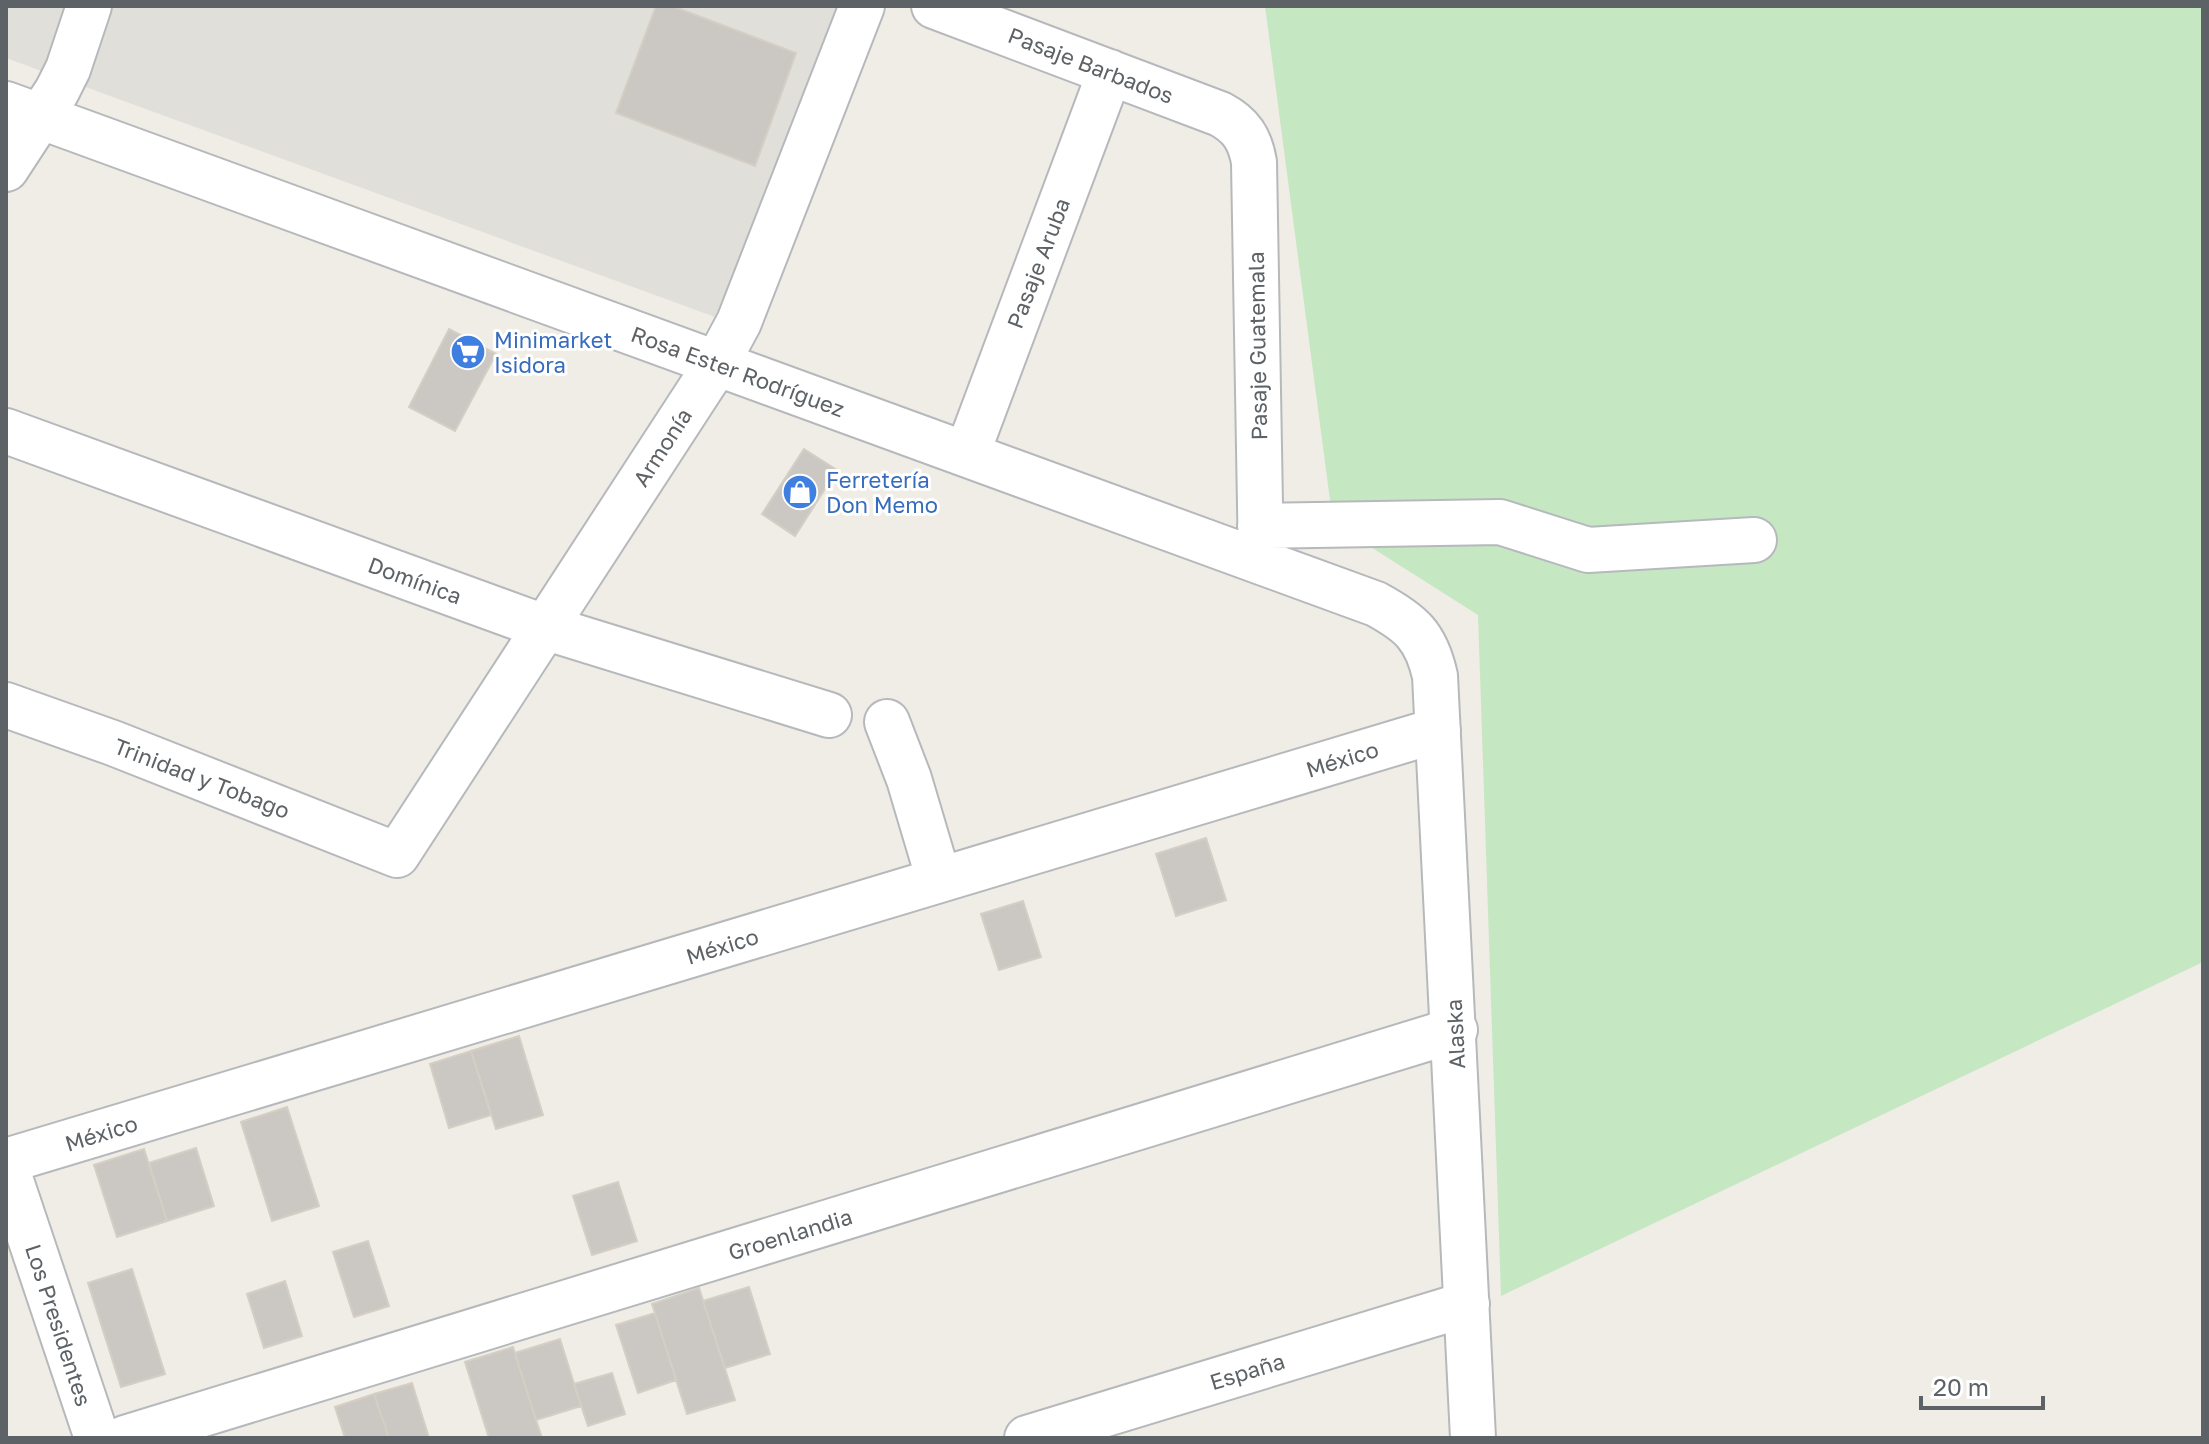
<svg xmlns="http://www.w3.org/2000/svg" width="2209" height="1444" font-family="'Golos Text',sans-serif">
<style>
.industrial{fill:#e1dfda}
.green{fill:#c5e7c2}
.building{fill:#cbc8c3;stroke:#d5cec4;stroke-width:2}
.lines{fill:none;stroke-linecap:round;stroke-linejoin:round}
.minor-casing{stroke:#b6b9bc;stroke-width:48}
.minor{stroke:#fff;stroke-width:44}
.labels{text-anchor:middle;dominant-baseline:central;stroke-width:6;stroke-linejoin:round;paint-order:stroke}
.street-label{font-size:22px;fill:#5d6266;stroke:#fff}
.shop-label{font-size:22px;fill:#366cbe;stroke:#fff;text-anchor:start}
</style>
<rect width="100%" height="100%" fill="#f0ede6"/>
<path class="industrial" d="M6,6H845L715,317L6,58Z"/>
<path class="green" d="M1265,6H2203V962L1501,1296L1478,615L1333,523Z"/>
<path class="building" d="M656,6H672L796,53L755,166L616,113Z
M449,329L496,354L455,431L409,407Z
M804,449L837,470L795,536L762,514Z
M1206,838L1226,900L1176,916L1156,854Z
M1023,901L1041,957L999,970L981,914Z
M519,1036L543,1115L496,1129L471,1051Z
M471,1051L491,1115L449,1128L430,1064Z
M287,1107L319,1206L272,1221L241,1122Z
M196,1148L214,1206L167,1221L149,1163Z
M144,1149L167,1221L117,1237L94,1165Z
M618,1182L637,1241L592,1255L573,1196Z
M368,1241L389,1306L354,1317L333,1252Z
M132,1269L165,1374L121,1387L88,1283Z
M285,1281L302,1336L264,1348L247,1294Z
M749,1287L770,1354L725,1368L703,1301Z
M699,1288L735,1400L687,1414L652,1304Z
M655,1313L676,1380L638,1393L616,1325Z
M560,1339L581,1406L536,1420L515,1353Z
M513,1347L536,1420L542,1438H489L465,1362Z
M612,1373L625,1414L588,1426L574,1384Z
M412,1383L429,1438H389L374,1394Z
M374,1394L389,1438H345L335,1407Z"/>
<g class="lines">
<defs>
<path id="minor" d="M934,6L1220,114C1241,125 1250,139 1254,162L1261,562
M6,104L1376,604C1411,623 1426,636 1435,676L1473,1438
M6,169L57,91L68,69L89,6
M6,431L544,627L829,715
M967,454L1110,72
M1260,526L1500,522L1588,550L1754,540
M6,705L113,743L397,855L717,363L739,322L862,6
M887,722L909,779L939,880
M6,1161L1438,730
M6,1166L97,1438
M125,1438L1455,1030
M1027,1438L1467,1304"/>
</defs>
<use href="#minor" class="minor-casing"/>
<use href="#minor" class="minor"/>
</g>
<defs>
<symbol id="supermarket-disc" viewBox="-11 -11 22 22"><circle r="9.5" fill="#3f7fe0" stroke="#fff"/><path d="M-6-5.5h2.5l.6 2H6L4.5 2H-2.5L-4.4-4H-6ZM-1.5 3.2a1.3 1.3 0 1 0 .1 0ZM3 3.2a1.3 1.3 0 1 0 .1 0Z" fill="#fff"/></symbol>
<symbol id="shop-disc" viewBox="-11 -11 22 22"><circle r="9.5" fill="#3f7fe0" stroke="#fff"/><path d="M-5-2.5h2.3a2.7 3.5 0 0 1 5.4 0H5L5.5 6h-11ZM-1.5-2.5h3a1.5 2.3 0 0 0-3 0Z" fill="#fff"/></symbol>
</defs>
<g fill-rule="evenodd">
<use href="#supermarket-disc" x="448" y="332" width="40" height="40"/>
<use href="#shop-disc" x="780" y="472" width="40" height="40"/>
</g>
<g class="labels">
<g class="street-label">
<text transform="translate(1091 65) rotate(21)">Pasaje Barbados</text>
<text transform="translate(1038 263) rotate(-69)">Pasaje Aruba</text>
<text transform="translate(1257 346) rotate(-91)">Pasaje Guatemala</text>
<text transform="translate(738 371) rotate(20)">Rosa Ester Rodríguez</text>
<text transform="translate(662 447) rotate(-57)">Armonía</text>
<text transform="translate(415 580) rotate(20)">Domínica</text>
<text transform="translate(1342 759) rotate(-17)">México</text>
<text transform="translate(202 778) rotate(21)">Trinidad y Tobago</text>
<text transform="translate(722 946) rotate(-17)">México</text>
<text transform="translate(1455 1034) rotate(-93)">Alaska</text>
<text transform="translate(101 1133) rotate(-17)">México</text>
<text transform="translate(790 1234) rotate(-17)">Groenlandia</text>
<text transform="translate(59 1325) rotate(72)">Los Presidentes</text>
<text transform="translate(1247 1371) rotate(-17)">España</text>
</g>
<g class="shop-label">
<text x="494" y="339">Minimarket<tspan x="494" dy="25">Isidora</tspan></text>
<text x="826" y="479">Ferretería<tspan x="826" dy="25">Don Memo</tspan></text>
</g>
</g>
<rect width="2209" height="1444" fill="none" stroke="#5d6266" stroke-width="16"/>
<path d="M1921 1396v12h122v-12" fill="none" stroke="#5d6266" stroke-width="4"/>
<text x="1933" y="1396" font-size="24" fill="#5d6266" stroke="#ffffff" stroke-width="6" paint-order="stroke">20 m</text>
</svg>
